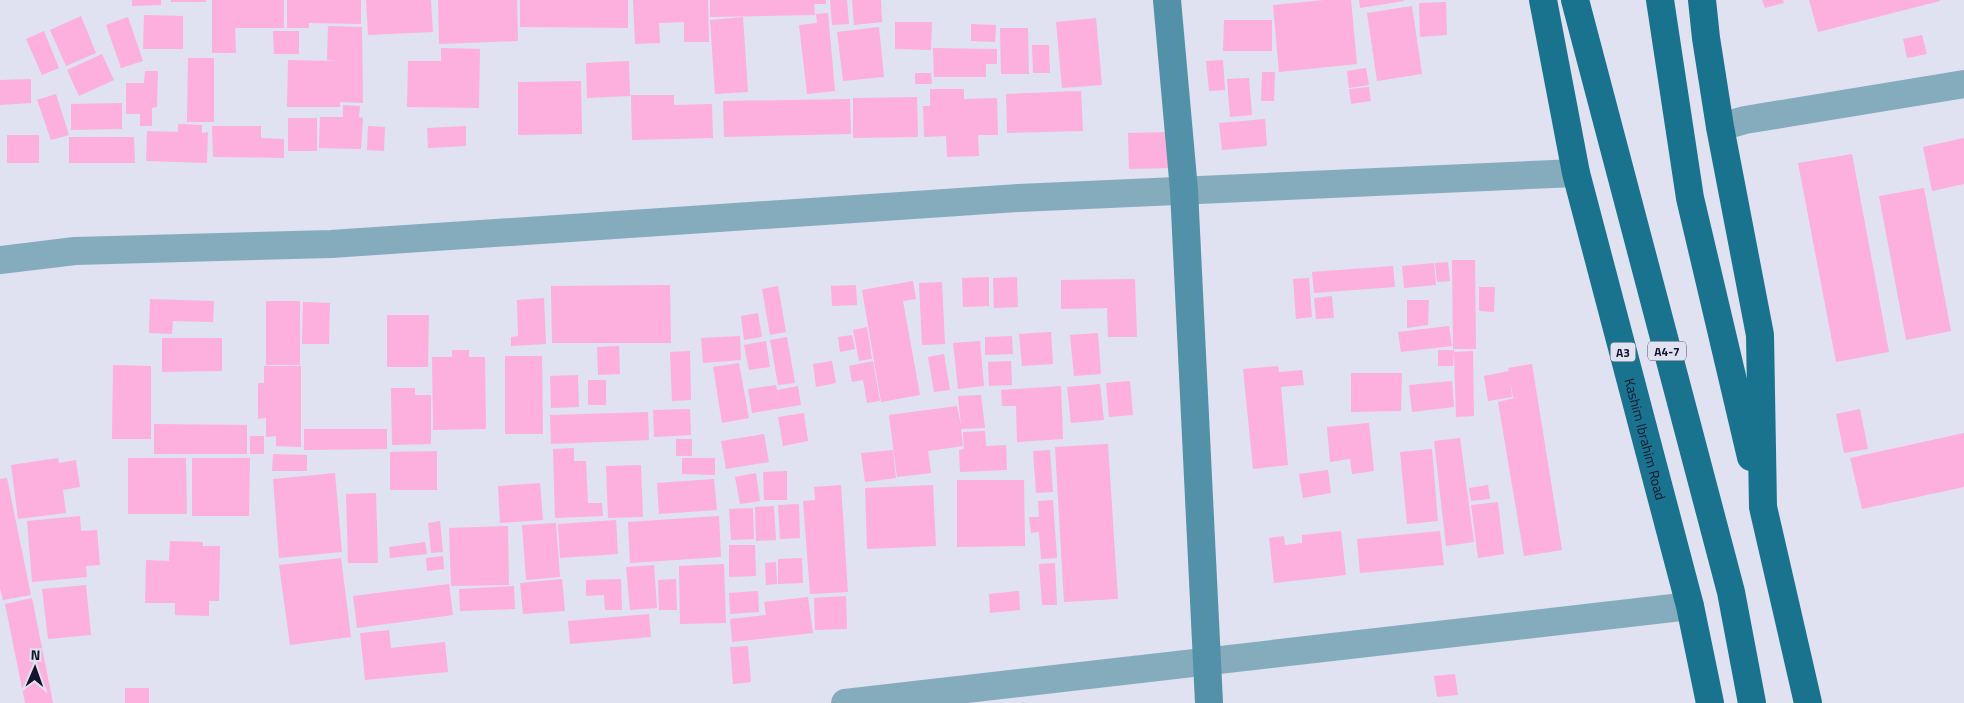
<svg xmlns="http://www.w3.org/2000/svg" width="1964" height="703" font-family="'Titillium Web',sans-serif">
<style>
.building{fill:#fdafdd}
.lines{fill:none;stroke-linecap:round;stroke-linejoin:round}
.minor{stroke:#84acbc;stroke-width:28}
.tertiary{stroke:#84acbc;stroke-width:28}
.secondary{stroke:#5291a8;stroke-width:28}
.trunk{stroke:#19738e;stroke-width:28}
.labels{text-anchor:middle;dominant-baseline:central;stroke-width:4.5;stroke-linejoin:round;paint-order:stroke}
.shield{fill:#e0e1f1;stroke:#515168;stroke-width:1}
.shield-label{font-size:12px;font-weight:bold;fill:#14132e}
.street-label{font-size:14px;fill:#14132e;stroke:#e0e1f1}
</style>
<rect width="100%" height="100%" fill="#e0e1f1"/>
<path class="building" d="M132,0H161V5L132,6Z
M171,0H206V2H171Z
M212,0H284V28H235L236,53H212Z
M287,0H361V24L309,23V28H287Z
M366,0H431L433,32L368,35Z
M438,0H517L518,41L439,44Z
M520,0H628V28L520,27Z
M633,0H708L709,42H684V22L659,23L660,43L635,44Z
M710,0H826V4H814L815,15L710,17Z
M830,0H847L849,24L832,25Z
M852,0H881L882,22L854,25Z
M1324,0H1351L1357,64L1279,72L1273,5Z
M1359,0H1404V1L1360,8Z
M1762,0H1783L1784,3L1765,8Z
M1809,0H1940V1L1818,32Z
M1446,2L1447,35L1420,37L1419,3Z
M1412,6L1422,74L1377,81L1367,13Z
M828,13L835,91L807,94L799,25L817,23L816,14Z
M144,15L183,16V49H143Z
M81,16L96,53L66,66L50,30Z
M128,17L143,61L121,68L106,25Z
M743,17L748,92L715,94L710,20Z
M1096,18L1102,85L1062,88L1056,22Z
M1224,20H1272V51H1223Z
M895,22H932L931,50L895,49Z
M971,24L996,25L995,42L971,41Z
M328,26L362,27L363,103L340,102V107H287L288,60L338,61L327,60Z
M879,27L884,77L843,81L837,32Z
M1000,28H1028L1029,74H1001Z
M44,31L59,68L42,75L26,39Z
M273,31H299V54H274Z
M1922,35L1927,54L1907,58L1903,39Z
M1032,45H1049L1050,73H1033Z
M441,48L480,49L479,108L407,107L408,61H441Z
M933,48L997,49V64H986V77H934Z
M102,54L114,80L79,96L67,70Z
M188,58H214V122H187Z
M1223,60L1225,90L1209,91L1206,61Z
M629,61L630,96L587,98L586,63Z
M1366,68L1369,85L1349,88L1347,71Z
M145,71H158L157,107L152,108V126H140V114H126V83H144Z
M1262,72H1275L1274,101H1261Z
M915,73H931L932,84H915Z
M1249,78L1252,115L1230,117L1227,79Z
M31,79V103L0,105V80Z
M581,81L582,134L518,135V82Z
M1369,87L1371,101L1351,104L1349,89Z
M930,89H964V99L997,98L998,135H978L979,156L947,157L946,136L924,137L923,106H930Z
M1081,91L1083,131L1007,133L1006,94Z
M56,94L69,135L51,140L37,100Z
M631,95H674V105L712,104L713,138L632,140Z
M917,97L918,137L853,138V98Z
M850,99L851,134L724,137L723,101Z
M122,103V129L71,130V104Z
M343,105L360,106L359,117L363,118L361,149L319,148L320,117H343Z
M288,118H317V151H288Z
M1265,119L1267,146L1222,150L1219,123Z
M178,124L202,125V133L208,132L207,163L146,161L147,131L178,132Z
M212,126H261V138L284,139V158L213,157Z
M368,126L385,127L384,151L367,150Z
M466,126V146L428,148L427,128Z
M1170,132V168L1129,169L1128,133Z
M7,135H39V163H7Z
M69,137H134L135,163H69Z
M1964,138V184L1932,191L1923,147Z
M1852,154L1889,352L1836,362L1798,163Z
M1924,188L1951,331L1906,340L1879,196Z
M1452,260H1475L1476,349H1453Z
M1448,262L1450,281L1437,282L1435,263Z
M1434,263L1436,285L1404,288L1402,266Z
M1393,266L1395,287L1314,293L1312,272Z
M989,277V306L963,307L962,278Z
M1017,277L1018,307L994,308L993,278Z
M1309,278L1312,317L1296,319L1293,279Z
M1135,279L1137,337H1108L1107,308L1061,309V280Z
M913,281L916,299L903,301L920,395L881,402L862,290Z
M942,282L945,344L922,345L919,283Z
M670,285L671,343H552L551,286Z
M856,285L857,305L832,306L831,286Z
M778,286L786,332L770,335L762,289Z
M1479,287H1495L1494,312L1479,311Z
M1332,296L1334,318L1316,319L1314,298Z
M544,298L546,344L511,346V337L518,336L517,300Z
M150,299L214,301L213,322L173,321L172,334L149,333Z
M1407,300H1429L1428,325L1407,328Z
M266,301H300V365H266Z
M303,302L330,303L329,344H302Z
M758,313L762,337L744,340L741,316Z
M387,315H429L428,367H387Z
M1449,326L1452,346L1401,352L1398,332Z
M867,327L872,359L859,361L853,330Z
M1051,332L1053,364L1022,366L1019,334Z
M1098,333L1101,374L1074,376L1070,335Z
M852,335L855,349L840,352L838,337Z
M740,336L741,360L703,363L701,338Z
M1012,336L1013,354L985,355V337Z
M787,337L795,383L778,385L770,340Z
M162,338H222V371L162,372Z
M766,341L770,367L749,370L744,345Z
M980,341L984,386L958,389L953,343Z
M619,346L620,374L598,375L597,347Z
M452,350H469V357H485L486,429L433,430L432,357H452Z
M1438,350H1454L1453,366H1438Z
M690,351L691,400L672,401L670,352Z
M1473,351L1474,416L1456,417L1454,352Z
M944,354L950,390L934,392L928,357Z
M505,356H542L543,434H505Z
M832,361L836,383L816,387L813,364Z
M873,361L880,401L867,403L863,380L852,382L849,366Z
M1011,361L1012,385L989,386L988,362Z
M739,363L749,418L722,423L713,367Z
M1532,364L1562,550L1524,556L1498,402L1519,397L1513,398L1510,378L1512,397L1488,401L1484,376L1509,371L1508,368Z
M113,365L151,366V439H112Z
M264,366H301V447L276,446V436L266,437V418L258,419V383H264Z
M1278,366L1279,372L1302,370L1304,385L1281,387L1288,465L1253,469L1243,369Z
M1351,373H1402L1401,411L1351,412Z
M578,375L579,407L551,408L550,376Z
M588,380H606V405H588Z
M1130,381L1133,415L1109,417L1106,383Z
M1452,381L1454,407L1412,412L1409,385Z
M1100,384L1104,420L1071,423L1067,387Z
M776,385L777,390L798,386L801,405L752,413L748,389Z
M1061,386L1063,439L1017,442L1016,406H1002L1001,390Z
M391,388H415V395H431V444L392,445Z
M981,395L985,428L961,429L963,446L928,451L931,473L897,477L889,415L957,406L961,426L958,396Z
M690,409L691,435L654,437L653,410Z
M1860,409L1868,449L1844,453L1836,414Z
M648,412L649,440L551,444L550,415Z
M804,413L808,441L783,446L778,417Z
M1369,423L1374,471L1352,474L1350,459L1330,462L1327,427Z
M154,424L247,425V454H154Z
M304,429H387V449L304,450Z
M985,431L986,446L1006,445L1007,470L960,472L959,450L964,449L963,432Z
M1964,433V487L1862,509L1850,458Z
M764,434L769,462L726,469L721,441Z
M250,436H264V454H250Z
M1460,438L1474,542L1446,546L1434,441Z
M676,439H692V456H676Z
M1108,444L1118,599L1064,602L1055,447Z
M574,448V461H586L588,503H602L603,516L555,518L553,449Z
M1432,449L1438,521L1407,524L1400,452Z
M893,450L896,478L865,482L861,453Z
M1050,450L1053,492L1036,493L1033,451Z
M437,451V490H390V452Z
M273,454L307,455V471H272Z
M58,458L59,463L76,460L80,487L63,490L66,513L18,519L11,465Z
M128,458H186L187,514H128Z
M192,458H250L249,516H192Z
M682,458H715V475L682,474Z
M641,465L643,517L608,518L606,466Z
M1328,470L1331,493L1303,498L1299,474Z
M787,471V500H764L763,472Z
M335,473L342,552L279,558L273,479Z
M756,473L760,501L740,504L735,477Z
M7,478L31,595L3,600L0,588V479Z
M714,479L717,510L659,514L657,483Z
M957,480H1024L1025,546L957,547Z
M540,483L543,520L500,523L498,486Z
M841,485L848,592L810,594L803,501L815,500L814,487Z
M933,485L936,546L867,549L865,488Z
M1488,485L1490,499L1471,501L1469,488Z
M376,493L378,563H348L346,494Z
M1053,500L1057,558L1041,559L1039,532L1031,533L1029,517H1039L1038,501Z
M1498,502L1504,554L1478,558L1471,505Z
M799,504L800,538L780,539L778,505Z
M774,506L776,540L756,541L755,507Z
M753,508L754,539L731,540L729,509Z
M80,516L81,531L97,530L100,565L86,566L87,577L32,582L27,521Z
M719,516L721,557L630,563L628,522Z
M616,520L618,554L560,558L558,524Z
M440,521L443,552L431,553L428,523Z
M556,523L560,577L526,580L522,525Z
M508,526L509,585L451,586L449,528Z
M1341,531L1346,575L1274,583L1269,538L1284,536L1285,545L1302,543V535Z
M1440,531L1444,565L1360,573L1357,539Z
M170,541L203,542V546H220L219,601H209V616L175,615V603H145L146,560L169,561Z
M425,542L427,554L390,558L389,547Z
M729,545H755L756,576L729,577Z
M443,556L444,569L427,571L426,558Z
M341,558L351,637L290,645L279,565Z
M802,558L803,583L778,584V559Z
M776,562L777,584L766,585L765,563Z
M1055,563L1057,605H1042L1039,564Z
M724,564L726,623L680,624L679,566Z
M654,565L657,608L630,610L626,567Z
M562,579L565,611L523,614L520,583Z
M621,579L622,610H605L604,595L586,596V580Z
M676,579L677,610H659L658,580Z
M449,584L453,615L357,628L353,596Z
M86,585L91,635L48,639L42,589Z
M514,586L515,609L460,611L459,589Z
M758,591L759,612L730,614L729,593Z
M1019,591L1020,610L990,613L989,594Z
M846,596L847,629L815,630L814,598Z
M808,597L813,633L732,642L730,619L766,615L764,602Z
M32,598L53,703H25L5,604Z
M649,614L651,637L570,644L568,621Z
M389,630L391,648L445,642L448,672L365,680L360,633Z
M748,646L751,682L733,684L730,647Z
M1455,674L1458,695L1437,697L1434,676Z
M125,688H149V703H125Z"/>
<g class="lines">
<path class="minor" d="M0,260L75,251L331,244L1019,198L1576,173
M845,703L1690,606"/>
<path class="tertiary" d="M1720,127L1745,120L1964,84"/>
<path class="secondary" d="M1167,0L1184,190L1209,703"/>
<g class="trunk">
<path id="s1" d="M1543,0L1576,173L1690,606L1710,703"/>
<path d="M1575,0L1731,592L1752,703"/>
<path d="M1660,0L1690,198L1751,457"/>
<path d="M1702,0L1706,38L1720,127L1760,335L1763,507L1808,703"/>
</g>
</g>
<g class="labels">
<g class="shield">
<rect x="1648" y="341.5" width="38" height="19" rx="4"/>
<rect x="1610.5" y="342.5" width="25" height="19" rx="4"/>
</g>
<g class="shield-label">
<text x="1667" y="351">A4-7</text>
<text x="1623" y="352">A3</text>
</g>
<g class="street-label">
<text stroke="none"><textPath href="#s1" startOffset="451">Kashim Ibrahim Road</textPath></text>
</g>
</g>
<g transform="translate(35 668) rotate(2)" stroke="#e0e1f1" stroke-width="4" paint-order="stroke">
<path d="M0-4L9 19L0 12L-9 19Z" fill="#14132e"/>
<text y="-8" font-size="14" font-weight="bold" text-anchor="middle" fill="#14132e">N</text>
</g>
</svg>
